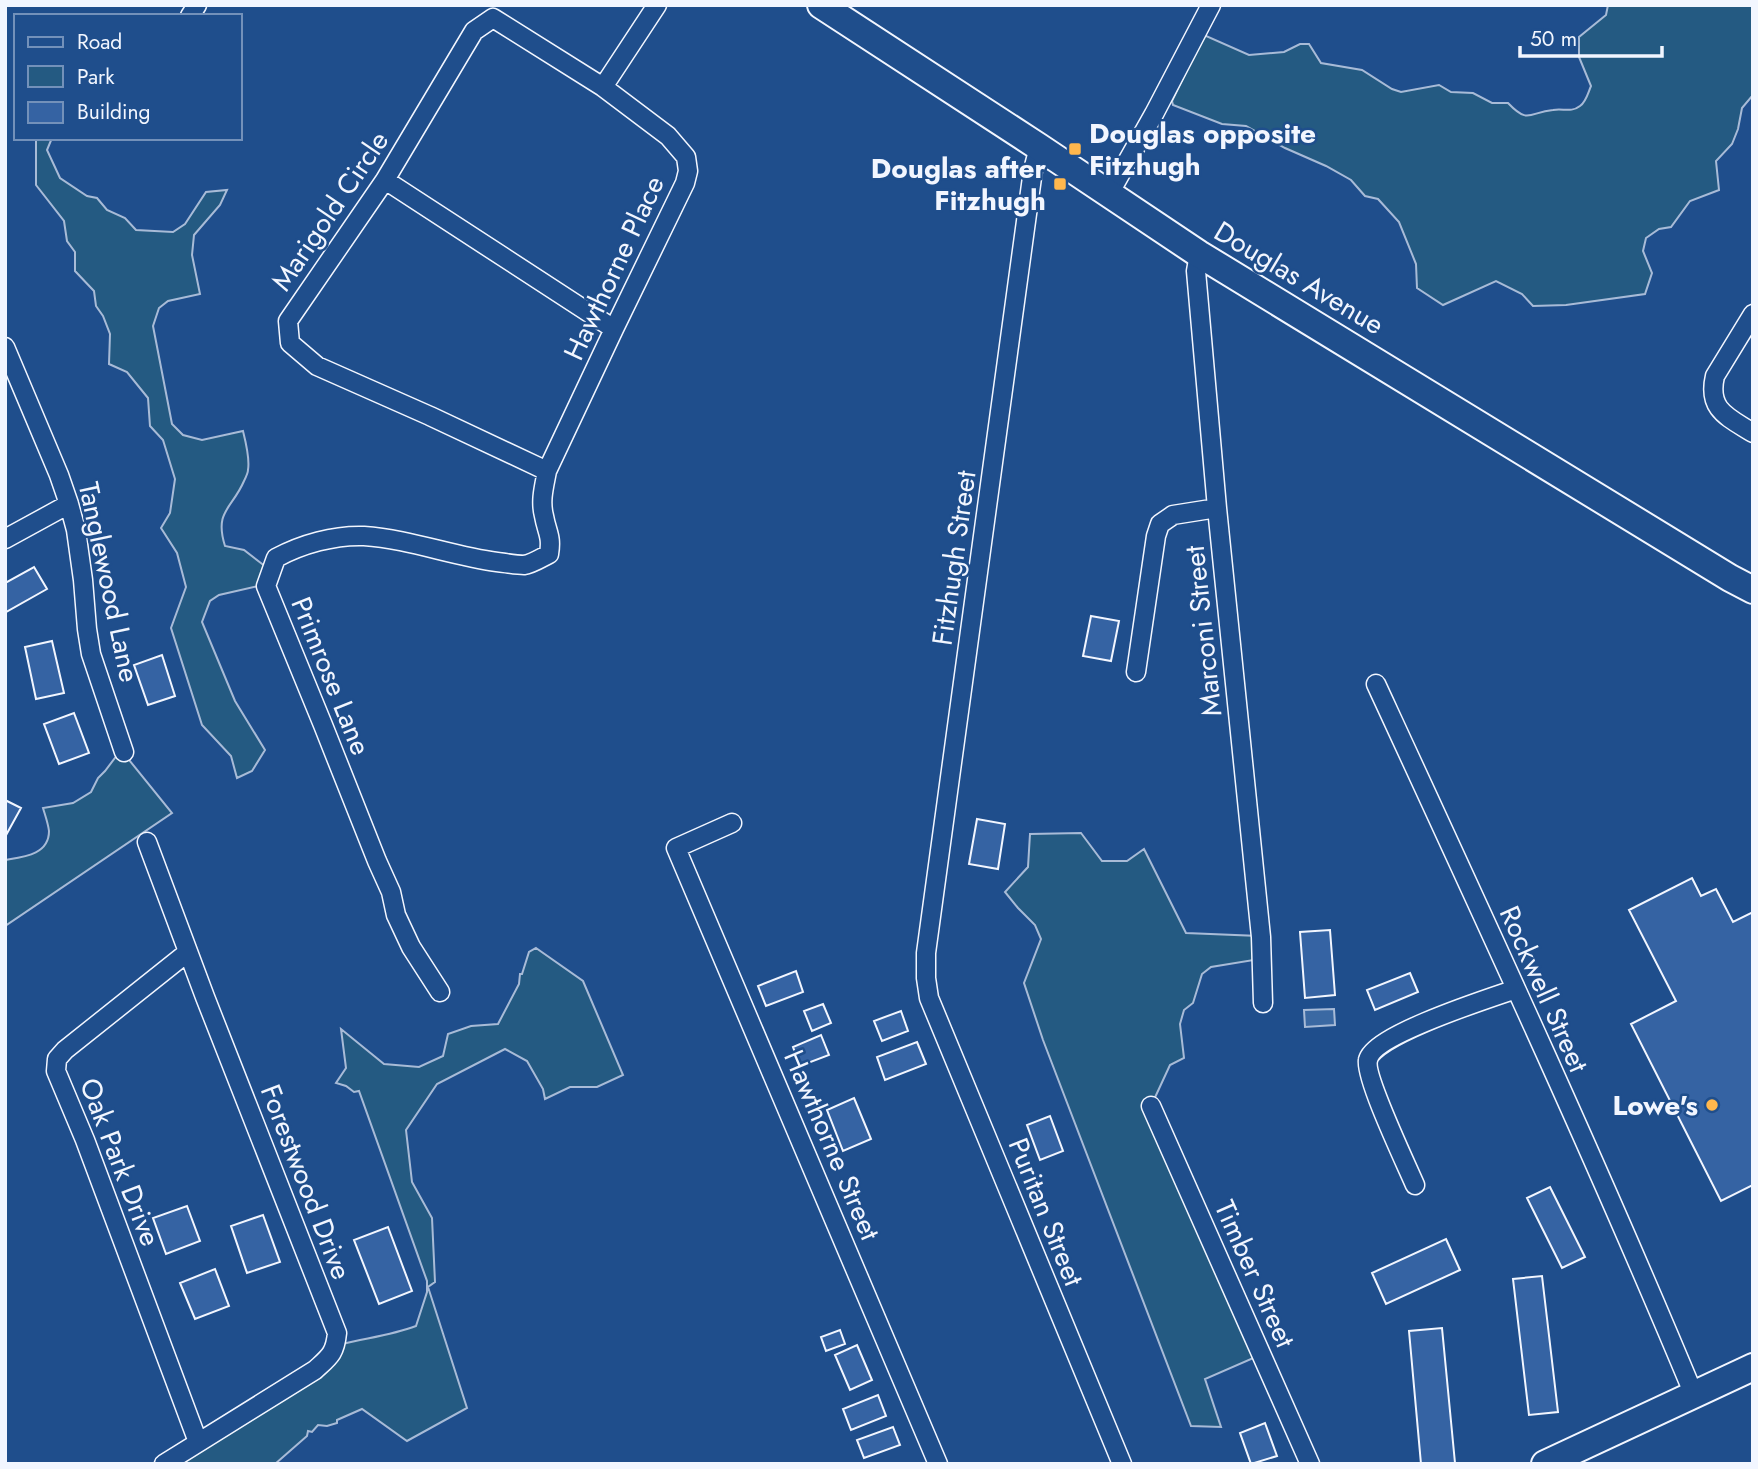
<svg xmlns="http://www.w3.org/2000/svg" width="1758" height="1469" font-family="Jost,sans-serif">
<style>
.green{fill:#245a82;stroke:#a8bbd7;stroke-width:2}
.water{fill:#3b69a3;stroke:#a8bbd7;stroke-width:2}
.building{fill:#3563a3;stroke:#f2f6ff;stroke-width:2}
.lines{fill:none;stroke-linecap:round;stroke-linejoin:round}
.minor-casing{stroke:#f2f6ff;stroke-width:21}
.primary-casing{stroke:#f2f6ff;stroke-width:30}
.minor{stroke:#1f4e8c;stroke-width:18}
.primary{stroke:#1f4e8c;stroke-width:26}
.poi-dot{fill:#ffb74d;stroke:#1f4e8c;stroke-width:2.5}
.labels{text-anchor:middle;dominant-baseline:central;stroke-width:5;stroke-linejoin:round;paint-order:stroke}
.poi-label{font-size:28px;font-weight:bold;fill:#f2f6ff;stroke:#1f4e8c;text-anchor:end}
.street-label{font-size:28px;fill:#f2f6ff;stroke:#1f4e8c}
</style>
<rect width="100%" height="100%" fill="#1f4e8c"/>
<path class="green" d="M1608,5H1753V95L1742,108L1738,129L1732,144L1716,161L1719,190L1690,201L1671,227L1659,229L1646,238L1643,251L1652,273L1645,294L1566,305L1533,306L1522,294L1496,281L1443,305L1417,288L1416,264L1399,222L1378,199L1365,196L1351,180L1326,166L1285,148L1246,126L1222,124L1173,105L1172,101L1204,35L1249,55L1284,52L1300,44H1309L1321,63L1362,70L1392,89L1401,92L1439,85L1451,92L1473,93L1492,103H1508C1529,125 1529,112 1553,110C1563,108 1571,113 1580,106C1586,102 1588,93 1591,86L1579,57V37L1606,15Z
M36,138H52L47,150L60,178L87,196L97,198L107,210L125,218L136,230L173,232L185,224L206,192L227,190L220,205L194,235L192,255L200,294L168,301L159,308L153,326L172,424L183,435L202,440L243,431C246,443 250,458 248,470C248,472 245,479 244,481C232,509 214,511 225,546L244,550L270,570L263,585L219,595L210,601L202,622L235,701L265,750L252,771L237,778L231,756L202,725L171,628L186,587L177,553L161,528L170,513L175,479L163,440L150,426L148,398L127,372L109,364L110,334L103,316L96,306L94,291L75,271V252L67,241L64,221L36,185Z
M121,750L172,813L5,926V860C23,857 49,855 49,831C48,823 45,815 43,808L73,803L91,792L98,778L105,771Z
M1081,833L1102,861H1127L1144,849L1186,933L1259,936L1260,959L1211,967L1202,974L1193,1003L1184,1010L1180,1024L1184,1058L1170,1065L1151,1106L1258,1356L1205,1379L1221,1427L1191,1426L1043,1040L1024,983L1041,939L1035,925L1018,908L1005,892L1028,867L1030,834Z
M536,948L583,981L623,1075L597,1087H570L545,1099L543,1089L527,1061L505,1049L437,1084L406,1130L412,1182L432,1218L435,1282L428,1287L467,1408L407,1441L362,1409L337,1420V1423L327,1426L318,1425L312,1432L308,1431L307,1436L275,1464H165L343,1344C367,1338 392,1335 416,1326L427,1292V1281L359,1091L354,1092L346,1086L336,1083L346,1068L341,1029L384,1064L419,1067L443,1056L448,1034L471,1026L498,1024L519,984L520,974H522L529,952Z"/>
<path class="water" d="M1334,1009L1335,1025L1305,1027L1304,1010Z"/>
<path class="building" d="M34,567L47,589L6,612L5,583Z
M1091,616L1119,621L1111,661L1083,656Z
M52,641L64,693L36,699L25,647Z
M162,655L175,696L148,705L134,665Z
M74,713L89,753L59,764L44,724Z
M5,800L21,808L5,837Z
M977,819L1005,824L998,869L969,864Z
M1692,878L1701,896L1716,889L1733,922L1753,912V1185L1721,1201L1631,1024L1676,1001L1629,910Z
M1330,930L1335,995L1305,998L1300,932Z
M796,971L803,992L766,1006L758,986Z
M1410,973L1418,992L1375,1010L1367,990Z
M823,1004L831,1023L812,1031L804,1011Z
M901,1011L908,1031L882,1041L874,1021Z
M821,1035L829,1055L800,1066L793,1047Z
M917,1042L926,1064L885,1080L877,1057Z
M854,1098L871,1139L843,1151L827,1110Z
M1050,1116L1063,1151L1040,1160L1027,1125Z
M1550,1187L1585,1257L1562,1268L1527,1198Z
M187,1206L200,1241L166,1254L153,1218Z
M263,1215L280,1262L247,1273L231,1226Z
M388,1227L412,1291L379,1304L354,1240Z
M1446,1239L1460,1270L1386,1304L1372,1273Z
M215,1269L229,1306L195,1319L180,1283Z
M1542,1276L1558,1412L1529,1415L1513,1279Z
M1442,1328L1455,1463L1421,1464L1409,1331Z
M840,1330L845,1344L826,1351L821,1337Z
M857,1345L872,1380L850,1390L835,1355Z
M878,1395L886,1416L851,1430L843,1409Z
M1265,1423L1277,1456L1251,1464L1240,1433Z
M893,1427L900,1445L864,1458L857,1440Z"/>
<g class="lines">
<defs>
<path id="minor" d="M190,16L197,5
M603,87L657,5
M1039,147L1033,170L926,953V978L929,998L1122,1464
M385,180L614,329
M1109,194L1154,114L1211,5
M1199,254L1196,271L1217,508L1261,937L1263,1003
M1753,314L1715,376C1707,410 1728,417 1753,433
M5,347L59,475L69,504L76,530L83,580L87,629L91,654L124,752
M5,539L69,504
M1136,672L1156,536L1160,524L1173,515L1217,508
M1376,684C1485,920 1594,1155 1694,1395
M732,823L676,848L938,1464
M147,842L205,997L337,1333C335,1354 329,1357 315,1370L164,1464
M188,952L65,1050L57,1059L56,1071L85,1140L198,1442
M440,992L411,947L396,915L391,892L377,861L323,725L266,586L276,558C302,544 334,535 364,536C409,539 452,556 497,562C506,563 516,565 524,565C532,564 541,558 549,554C552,536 547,533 544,516C540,501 544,487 547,471L614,329L685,183L688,171L686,157L668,136L603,87L493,18L474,31L385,180L288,321L290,343L317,366L430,416L547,471
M1151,1106L1310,1464
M1415,1185C1406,1164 1364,1076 1368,1060C1373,1035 1490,998 1516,989"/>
<path id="primary" d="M821,5L1039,147L1199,254L1730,578L1753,590
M1545,1464L1753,1367"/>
</defs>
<use href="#minor" class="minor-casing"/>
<use href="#primary" class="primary-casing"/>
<use href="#minor" class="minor"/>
<use href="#primary" class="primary"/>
</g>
<g class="poi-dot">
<rect x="1068" y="142" width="14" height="14" rx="3.5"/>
<rect x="1053" y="177" width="14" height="14" rx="3.5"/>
<circle cx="1712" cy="1105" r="7"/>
</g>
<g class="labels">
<g class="poi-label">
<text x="1089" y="133" text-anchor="start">Douglas opposite<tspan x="1089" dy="32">Fitzhugh</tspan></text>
<text x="1046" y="168">Douglas after<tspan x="1046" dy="32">Fitzhugh</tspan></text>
<text x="1698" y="1105">Lowe's</text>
</g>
<g class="street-label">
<text transform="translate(330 211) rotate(-56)">Marigold Circle</text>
<text transform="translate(614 268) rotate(-65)">Hawthorne Place</text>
<text transform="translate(1299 278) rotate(31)">Douglas Avenue</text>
<text transform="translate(954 558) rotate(-82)">Fitzhugh Street</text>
<text transform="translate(109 582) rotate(78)">Tanglewood Lane</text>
<text transform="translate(1203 631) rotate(-96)">Marconi Street</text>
<text transform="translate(331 676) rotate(68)">Primrose Lane</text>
<text transform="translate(1544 989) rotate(66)">Rockwell Street</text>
<text transform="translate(832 1145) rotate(67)">Hawthorne Street</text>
<text transform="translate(120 1162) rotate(69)">Oak Park Drive</text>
<text transform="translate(306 1182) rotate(69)">Forestwood Drive</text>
<text transform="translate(1046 1212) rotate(68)">Puritan Street</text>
<text transform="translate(1255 1274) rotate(66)">Timber Street</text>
</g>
</g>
<rect width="1758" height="1469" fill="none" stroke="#f2f6ff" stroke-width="14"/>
<rect x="14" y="14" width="228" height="126" fill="#1f4e8c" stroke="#7391ba" stroke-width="2"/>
<rect x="28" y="37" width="35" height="10" fill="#1f4e8c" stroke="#7391ba" stroke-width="2"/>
<text x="77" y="49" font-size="21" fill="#f2f6ff">Road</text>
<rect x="28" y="66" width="35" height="21" fill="#245a82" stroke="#7391ba" stroke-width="2"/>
<text x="77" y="84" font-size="21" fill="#f2f6ff">Park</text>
<rect x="28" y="102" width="35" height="21" fill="#3563a3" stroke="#7391ba" stroke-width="2"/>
<text x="77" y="119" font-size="21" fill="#f2f6ff">Building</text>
<path d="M1520 46v10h142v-10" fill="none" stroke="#f2f6ff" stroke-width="3.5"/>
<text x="1530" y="46" font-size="21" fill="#f2f6ff" stroke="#1f4e8c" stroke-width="5" paint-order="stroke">50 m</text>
</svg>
